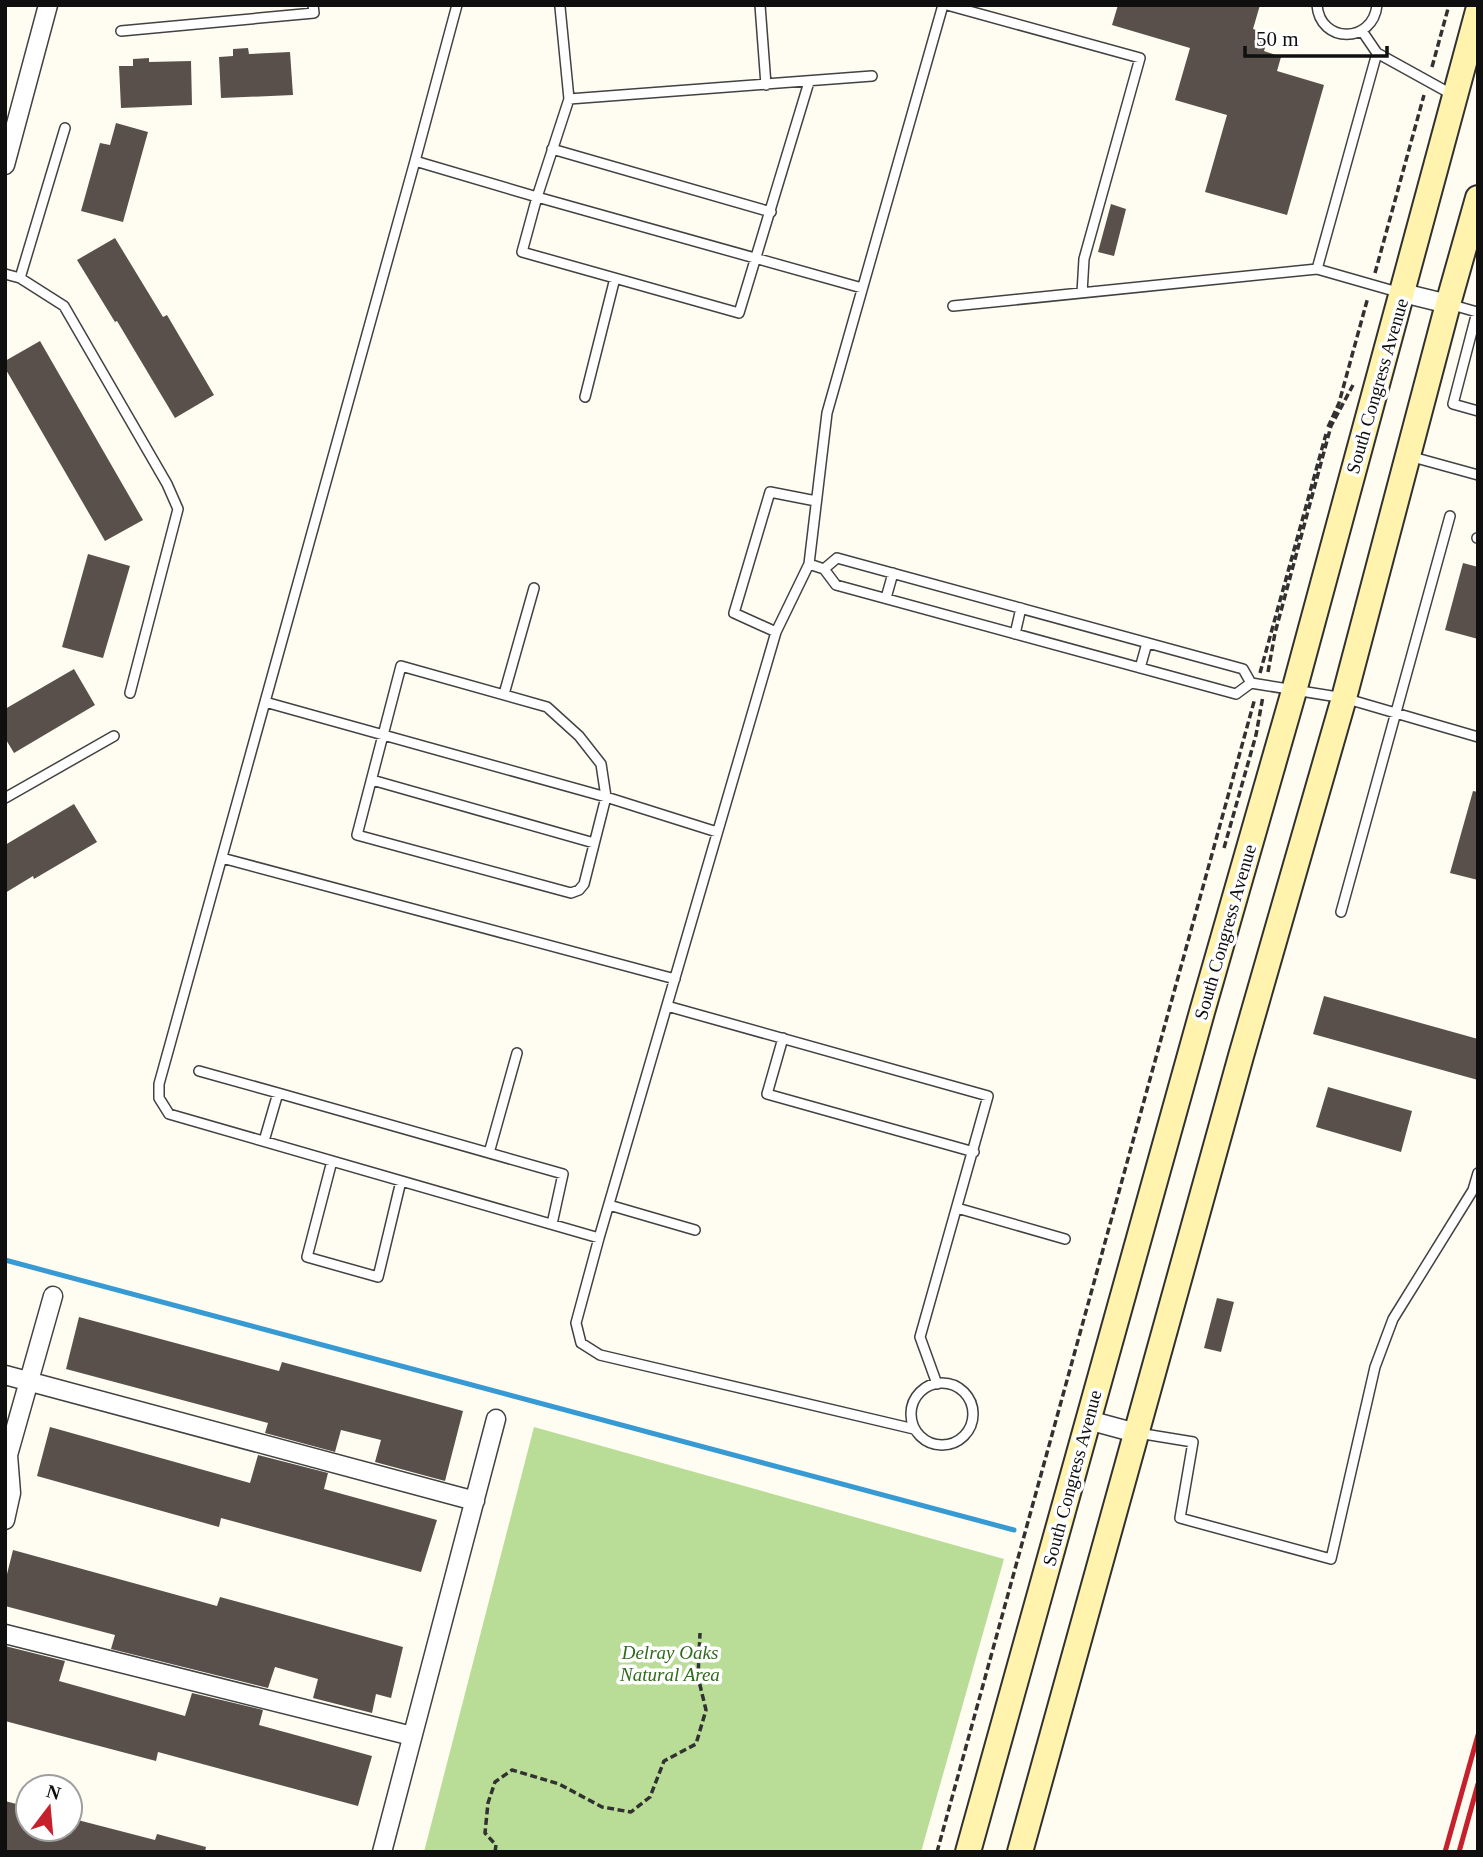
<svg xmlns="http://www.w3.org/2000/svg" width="1483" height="1857" font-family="'Times New Roman',serif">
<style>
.forest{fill:#b9dd97}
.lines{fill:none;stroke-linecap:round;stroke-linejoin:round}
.stream{stroke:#379ad3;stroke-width:5}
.building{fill:#59504b}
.lane-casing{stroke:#424242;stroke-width:12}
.street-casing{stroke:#424242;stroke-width:21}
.secondary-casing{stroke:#313131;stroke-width:28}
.path{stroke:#313131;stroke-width:3.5;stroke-dasharray:7 3.5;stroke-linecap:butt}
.lane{stroke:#fff;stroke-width:9}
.street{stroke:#fff;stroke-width:18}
.secondary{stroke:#fff3ad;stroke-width:24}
.rail{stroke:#c7202d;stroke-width:5}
.labels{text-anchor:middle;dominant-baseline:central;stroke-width:7;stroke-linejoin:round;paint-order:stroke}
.street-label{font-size:19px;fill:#0f0f0f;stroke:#fff}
.park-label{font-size:19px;font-style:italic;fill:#2f6b1c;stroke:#fff}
</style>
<rect width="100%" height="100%" fill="#fffcf2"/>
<path class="forest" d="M534,1427L1004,1559L921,1852H424Z"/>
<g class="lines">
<path class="stream" d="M5,1260L1014,1530"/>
</g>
<path class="building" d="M1118,5H1260L1253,29L1269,34L1264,51L1281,57L1277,71L1324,85L1287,215L1205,192L1227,115L1175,100L1190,48L1112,25Z
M248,48L249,54L290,52L293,95L221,98L219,57L233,56V49Z
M149,58V62L191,61L192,105L121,108L119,66H133V59Z
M116,123L148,132L123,222L81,211L100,143L110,145Z
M1111,204L1126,209L1114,256L1098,252Z
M115,238L163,317L167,315L214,395L175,418L117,321L115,322L77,260Z
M40,341L143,520L105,541L5,368V361Z
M88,554L130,566L103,658L62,647Z
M1463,563L1478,567V639L1445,630Z
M74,669L95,705L14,753L5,738V709Z
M1473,791L1478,792V880L1450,873Z
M74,804L97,842L34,879L33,876L5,893V845Z
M1324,996L1478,1039V1080L1313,1034Z
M1328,1087L1412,1111L1401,1152L1316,1127Z
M1217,1298L1234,1302L1221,1352L1204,1348Z
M79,1317L279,1371L282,1362L463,1411L445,1481L375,1462L381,1440L341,1430L335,1452L265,1433L268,1423L66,1369Z
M50,1427L250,1483L258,1455L328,1473L324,1489L437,1520L421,1572L221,1518L219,1527L37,1476Z
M13,1550L217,1606L220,1597L403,1647L391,1698L376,1694L372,1713L313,1698L318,1679L275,1667L268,1688L111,1649L115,1635L5,1606V1582Z
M5,1646L65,1661L59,1681L185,1716L192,1693L263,1710L259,1725L372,1756L358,1806L158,1752L156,1761L5,1721Z
M5,1801L28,1807V1829H70V1818L155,1840L157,1834L206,1847L205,1852H5Z"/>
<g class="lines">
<defs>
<path id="lane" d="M457,5L415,161L537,197L522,252L739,313L809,82
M760,5L766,85
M943,5L827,413L809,564L824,569L836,585L1236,694L1251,683L1344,698L1478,737
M947,5L1140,58L1084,259L1082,293
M1317,5C1320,44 1373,44 1377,5
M560,7L569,99
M121,31L314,13L313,5
M1362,31L1377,53L1453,95
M552,149L771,212
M415,161L159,1084V1098L169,1114L599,1238L776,632
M1317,269L1377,53
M5,274L20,278L64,306L167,484L178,509L130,693
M20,278L65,128
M862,288L537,197L569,99L872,76
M1449,304L1477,312L1453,404L1478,411
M953,306L1317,269L1401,293
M585,397L615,278
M1409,456L1478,475
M1477,538H1478
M809,564L776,632L734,613L770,492L816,501
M824,569L837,558L1243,669L1251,683
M886,598L893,573
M1015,634L1021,608
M401,666L547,707L579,736L601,764L606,797L584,884L579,890L571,893L357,835Z
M1140,668L1147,643
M504,694L534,588
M265,702L606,797L717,832
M372,780L594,843
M5,798L114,736
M222,858L675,979
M1341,912L1450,516
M667,1006L988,1096L920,1337L937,1384
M783,1038L767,1094L974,1152
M199,1071L278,1093
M264,1141L278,1093L563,1174L552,1224
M489,1153L517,1053
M332,1161L307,1257L378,1277L401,1181
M609,1205L695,1230
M957,1208L1065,1239
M599,1238L576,1323L581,1343L600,1355L914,1429
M911 1414a31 31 0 1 1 62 0a31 31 0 1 1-62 0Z
M1138,1433L1193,1442L1180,1518L1331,1559L1375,1367L1393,1319L1473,1190L1478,1173"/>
<path id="street" d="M5,165L48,5
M1403,293L1448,304
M5,1375L475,1501
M1088,1420L1136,1433
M5,1520L11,1493L8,1455L53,1296
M5,1634L412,1736
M382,1852L496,1419"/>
<path id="secondary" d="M968,1852L1202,1012L1294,691L1478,11
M1020,1852L1241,1056L1344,698L1448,304L1478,198"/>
</defs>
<use href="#lane" class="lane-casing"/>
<use href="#street" class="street-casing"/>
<use href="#secondary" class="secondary-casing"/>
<path class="path" d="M1432,67L1449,5
M1375,273L1424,95
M1328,427L1339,403L1368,297
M1268,672L1275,633L1331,426L1353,385
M1260,673L1326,434
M1224,848L1256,735L1263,696
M495,1852L496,1845L485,1833L488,1803L495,1782L512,1770L559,1784L602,1807L631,1812L650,1797L664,1761L696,1744L706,1710L698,1677L700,1633
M937,1852L1255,698"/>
<use href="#lane" class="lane"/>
<use href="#street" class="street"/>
<use href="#secondary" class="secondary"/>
<path class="rail" d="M1445,1852L1478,1735
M1459,1852L1478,1784"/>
</g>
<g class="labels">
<g class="street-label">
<text transform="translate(1377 386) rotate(-74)">South Congress Avenue</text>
<text transform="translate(1225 932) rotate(-74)">South Congress Avenue</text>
<text transform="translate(1072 1478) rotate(-75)">South Congress Avenue</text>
</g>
<g class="park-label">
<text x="670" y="1652">Delray Oaks<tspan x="670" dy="22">Natural Area</tspan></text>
</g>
</g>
<rect width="1483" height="1857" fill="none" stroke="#0f0f0f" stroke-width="14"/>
<g transform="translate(49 1808) rotate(16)"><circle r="33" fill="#ffffff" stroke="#9f9f9f" stroke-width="2"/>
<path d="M0-5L12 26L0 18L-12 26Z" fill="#c7202d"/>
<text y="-10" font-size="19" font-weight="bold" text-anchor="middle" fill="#0f0f0f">N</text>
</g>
<path d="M1245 46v10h142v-10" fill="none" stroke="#0f0f0f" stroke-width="3.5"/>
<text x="1256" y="46" font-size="21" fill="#0f0f0f" stroke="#ffffff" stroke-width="5" paint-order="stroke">50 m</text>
</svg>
